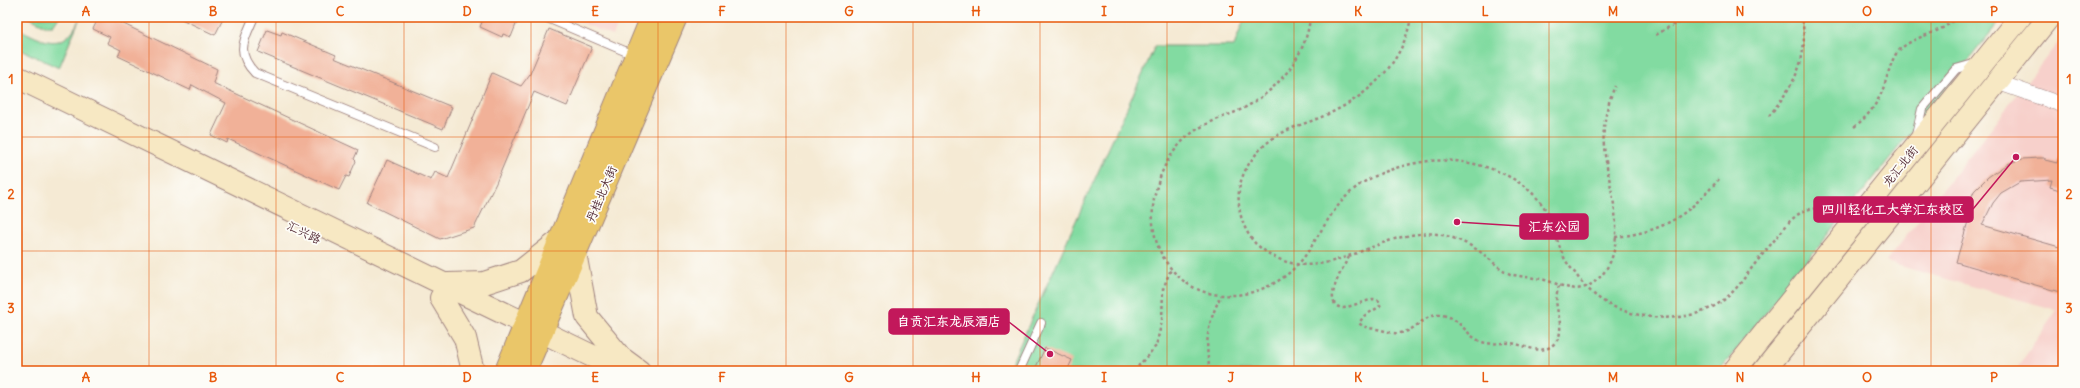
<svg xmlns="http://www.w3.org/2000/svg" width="2080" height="388" font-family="Delius,'LXGW WenKai TC',sans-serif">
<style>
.built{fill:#f7d0cb}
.green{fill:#82dba1;stroke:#667d66}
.building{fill:#f1b198}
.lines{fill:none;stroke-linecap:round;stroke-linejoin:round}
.service-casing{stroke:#a08480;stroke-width:10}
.minor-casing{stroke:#a08480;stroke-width:16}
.secondary-casing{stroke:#a08480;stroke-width:24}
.primary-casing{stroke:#a08480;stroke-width:24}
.path{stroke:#a08480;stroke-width:2.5;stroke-dasharray:3 3;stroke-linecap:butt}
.service{stroke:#fff;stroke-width:8}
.minor{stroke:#fff;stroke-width:15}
.secondary{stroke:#f7e8c3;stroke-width:22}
.primary{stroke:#eac669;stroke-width:22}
.grid{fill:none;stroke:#e8590c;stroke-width:1;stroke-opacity:0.55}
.labels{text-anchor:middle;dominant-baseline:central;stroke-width:3.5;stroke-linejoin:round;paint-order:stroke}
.street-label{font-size:12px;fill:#4a1f2b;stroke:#fdfcf7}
.leader{fill:none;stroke:#c2185b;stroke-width:1.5}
.callout-dot{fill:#c2185b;stroke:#fdfcf7;stroke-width:1.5}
.callout{fill:#c2185b;stroke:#c2185b;stroke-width:1.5}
.callout-label{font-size:13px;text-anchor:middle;font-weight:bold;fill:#fff}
.neatline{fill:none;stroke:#e8590c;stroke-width:1.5}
.grid-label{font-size:13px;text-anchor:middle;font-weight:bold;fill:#e8590c}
</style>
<rect width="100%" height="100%" fill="#fdfcf7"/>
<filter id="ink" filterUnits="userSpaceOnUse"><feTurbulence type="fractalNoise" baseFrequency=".025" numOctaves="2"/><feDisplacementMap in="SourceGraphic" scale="8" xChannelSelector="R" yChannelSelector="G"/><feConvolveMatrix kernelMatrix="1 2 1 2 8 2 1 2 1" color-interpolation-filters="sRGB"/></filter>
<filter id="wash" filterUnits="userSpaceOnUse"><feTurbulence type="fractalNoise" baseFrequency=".012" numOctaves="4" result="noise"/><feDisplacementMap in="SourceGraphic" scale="16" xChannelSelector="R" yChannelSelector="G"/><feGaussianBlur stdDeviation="0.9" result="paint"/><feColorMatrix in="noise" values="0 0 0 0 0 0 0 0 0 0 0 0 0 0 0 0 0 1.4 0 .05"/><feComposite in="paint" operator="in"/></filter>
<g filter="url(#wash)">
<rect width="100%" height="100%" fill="#f5ead4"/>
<path class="built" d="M569,17H621L613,36Z
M2063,36V371H2015L2057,310L1886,262Z"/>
<path class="green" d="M28,17H59L53,26H46Z
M1245,17H2003L1719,371H1008L1155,46H1234Z
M79,20L59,68L17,48V28C43,41 63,54 79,20Z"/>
<g id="blocks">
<path class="building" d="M99,17H109L217,69L213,83L358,150L354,159L356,161L349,177L346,176L339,190L228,139L227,143L211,135L226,103L192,85L190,90L118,56L121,50L107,43L110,37L93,29Z
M177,17H224L215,35Z
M484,17H519L511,37L503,34L502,37L480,27Z
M549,29L592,47L567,106L534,92L496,183L474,228L440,239L367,203L387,160L431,180L435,172L448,178L492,73L521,86L530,74Z
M267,30L281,35L282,32L336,55L334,58L452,107L443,129L258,52Z
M2060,154H2063V191L2050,187L2052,180L2020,182L2001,193L1993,203L1982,225L2063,248V293L1956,262L1972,208L1968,207L1974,191L1988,177L2007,164L2022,159L2039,158H2045V160L2057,163Z
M1045,348L1072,360L1067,371H1034Z"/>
</g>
</g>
<g filter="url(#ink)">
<use href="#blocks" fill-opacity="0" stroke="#a08480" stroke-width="1"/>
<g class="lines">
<defs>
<path id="service" d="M254,17C244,40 235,52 255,73L435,147
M545,17L634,55
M1916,135L1922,109L1956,69L1977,63
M1019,371L1041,323"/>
<path id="minor" d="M1997,82L2063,105"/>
<path id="secondary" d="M17,77L623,371
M575,253L587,317L620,357L639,371
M448,284L484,283L521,271L560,240
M441,298L465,338L473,371
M1734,371L2020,17
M1764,371L2049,17"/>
<path id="primary" d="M506,371L652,17
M525,371L676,17"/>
</defs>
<use href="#service" class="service-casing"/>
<use href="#minor" class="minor-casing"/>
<use href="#secondary" class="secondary-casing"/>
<use href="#primary" class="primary-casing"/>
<path class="path" d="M1310,17C1307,58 1273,95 1238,111C1221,118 1202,124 1188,136C1170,152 1160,172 1155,194C1151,212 1152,231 1159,249C1169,271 1188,290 1213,294C1251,300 1288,283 1309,250C1324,227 1337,200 1361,184C1381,171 1405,164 1429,161C1471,157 1525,173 1547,212C1555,226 1556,241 1563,255C1565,261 1571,268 1575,273C1583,285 1595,297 1608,304C1642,322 1694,324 1725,299C1737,289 1745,277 1754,265C1766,250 1778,236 1790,221C1805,207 1820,203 1838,217
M1411,17C1403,65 1367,97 1324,116C1308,123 1290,127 1275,137C1258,148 1241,170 1239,191C1237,209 1243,231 1256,244C1318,299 1373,227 1437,234C1456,237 1474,246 1488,258C1495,264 1502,270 1510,274C1520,277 1530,277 1541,279C1563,284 1577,298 1598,279C1633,246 1607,185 1604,146C1602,127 1607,104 1615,86
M1656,35L1669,27L1692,17
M1769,116C1795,83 1809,60 1802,17
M1854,127C1871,114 1880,100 1886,80C1889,71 1891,62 1896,54C1911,34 1941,36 1956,17
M1615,237C1664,232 1688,215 1719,179
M1349,257C1343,267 1319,307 1344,308L1373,299L1378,300L1381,304L1379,307L1364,316L1359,323C1364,328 1370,328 1376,329C1384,330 1391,334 1400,333C1418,331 1425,310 1446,316C1461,320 1467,336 1480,341C1490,346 1500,342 1510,343C1528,345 1546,360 1559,337C1564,317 1551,308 1559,286
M1134,371L1156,346L1162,321L1163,289L1171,269
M1210,371C1204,340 1208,323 1221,295"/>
<use href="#service" class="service"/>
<use href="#minor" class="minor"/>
<use href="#secondary" class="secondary"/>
<use href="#primary" class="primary"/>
</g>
</g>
<path class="grid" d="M149,17V371M276,17V371M404,17V371M531,17V371M658,17V371M786,17V371M913,17V371M1040,17V371M1167,17V371M1294,17V371M1422,17V371M1549,17V371M1676,17V371M1804,17V371M1931,17V371M17,137H2063M17,251H2063"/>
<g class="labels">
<g class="street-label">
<text transform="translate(1900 166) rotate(-51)">龙汇北街</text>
<text transform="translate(601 194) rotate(-67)">丹桂北大街</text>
<text transform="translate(304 232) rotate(26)">汇兴路</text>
</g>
</g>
<path class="leader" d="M2016 157L1973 209M1457 222L1520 226M1050 354L1009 322"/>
<g class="callout-dot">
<circle cx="2016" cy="157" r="4"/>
<circle cx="1457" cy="222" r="4"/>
<circle cx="1050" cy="354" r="4"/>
</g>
<g class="callout">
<rect x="1814" y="197" width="159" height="25" rx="4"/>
<rect x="1520" y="214" width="68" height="25" rx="4"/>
<rect x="889" y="309" width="120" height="25" rx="4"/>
</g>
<g class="callout-label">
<text x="1893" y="214">四川轻化工大学汇东校区</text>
<text x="1554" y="231">汇东公园</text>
<text x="949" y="326">自贡汇东龙辰酒店</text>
</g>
<rect width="2080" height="388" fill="none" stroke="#fdfcf7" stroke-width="44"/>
<rect x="22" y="22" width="2036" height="344" class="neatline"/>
<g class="grid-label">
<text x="86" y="16">A</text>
<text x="213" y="16">B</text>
<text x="340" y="16">C</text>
<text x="467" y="16">D</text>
<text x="595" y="16">E</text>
<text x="722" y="16">F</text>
<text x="849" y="16">G</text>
<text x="976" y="16">H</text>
<text x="1104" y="16">I</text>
<text x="1231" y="16">J</text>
<text x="1358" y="16">K</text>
<text x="1485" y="16">L</text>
<text x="1613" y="16">M</text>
<text x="1740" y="16">N</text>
<text x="1867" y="16">O</text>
<text x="1994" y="16">P</text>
<text x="11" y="84">1</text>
<text x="2069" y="84">1</text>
<text x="11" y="199">2</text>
<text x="2069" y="199">2</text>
<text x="11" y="313">3</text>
<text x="2069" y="313">3</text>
<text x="86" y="382">A</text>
<text x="213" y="382">B</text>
<text x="340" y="382">C</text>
<text x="467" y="382">D</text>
<text x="595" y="382">E</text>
<text x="722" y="382">F</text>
<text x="849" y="382">G</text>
<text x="976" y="382">H</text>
<text x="1104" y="382">I</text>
<text x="1231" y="382">J</text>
<text x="1358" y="382">K</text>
<text x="1485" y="382">L</text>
<text x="1613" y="382">M</text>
<text x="1740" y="382">N</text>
<text x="1867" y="382">O</text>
<text x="1994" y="382">P</text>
</g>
</svg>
